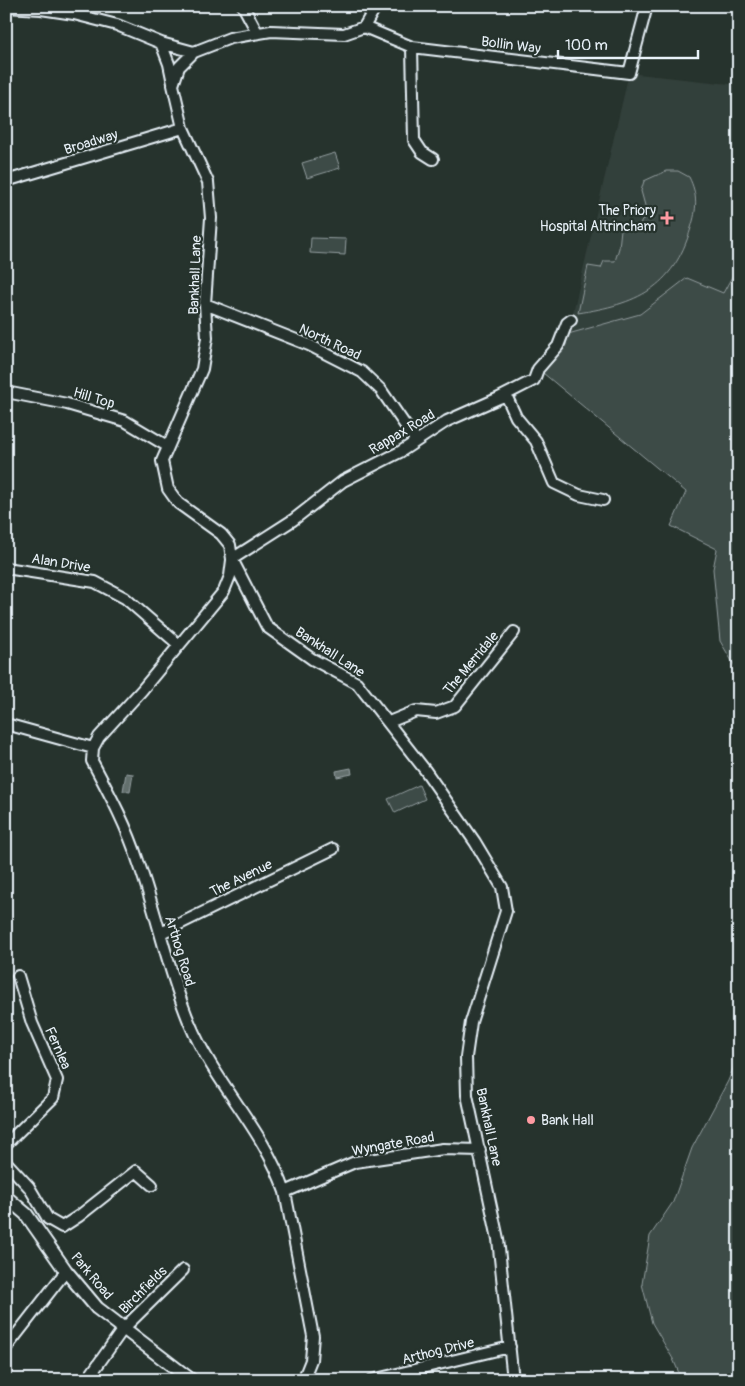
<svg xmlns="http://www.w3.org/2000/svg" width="745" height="1386" font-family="Pangolin,sans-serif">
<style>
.built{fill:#333f3a}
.green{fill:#3e4b47;stroke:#939ea0}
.water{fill:#636f6d;stroke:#98a3a5}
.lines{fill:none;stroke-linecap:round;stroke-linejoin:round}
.minor-casing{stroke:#e8f1f8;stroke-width:14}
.major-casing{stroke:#e8f1f8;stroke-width:16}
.minor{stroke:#26332d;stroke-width:10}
.major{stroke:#26332d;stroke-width:12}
.poi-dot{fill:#ff9aa2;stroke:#26332d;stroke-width:2}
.labels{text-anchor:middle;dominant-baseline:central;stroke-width:4.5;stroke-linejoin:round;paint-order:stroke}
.street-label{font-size:14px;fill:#e8f1f8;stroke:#26332d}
.poi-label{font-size:14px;fill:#e8f1f8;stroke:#26332d;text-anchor:end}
</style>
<rect width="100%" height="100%" fill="#26332d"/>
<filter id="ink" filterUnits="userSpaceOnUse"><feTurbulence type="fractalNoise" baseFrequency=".02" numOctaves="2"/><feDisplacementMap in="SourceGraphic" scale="10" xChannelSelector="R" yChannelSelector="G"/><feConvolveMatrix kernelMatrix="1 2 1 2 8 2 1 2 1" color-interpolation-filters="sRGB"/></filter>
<g filter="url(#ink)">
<path class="built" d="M629,73L739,85V264L723,293L687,279L640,314L568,334Z"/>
<path class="green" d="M335,153L340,168L307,178L302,163Z
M666,171H678L689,177C698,195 697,209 691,228C673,289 636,304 578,313L588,266L601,268L604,261H615L619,248L621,229L640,224L647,213L641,191L644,181Z
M311,238L346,239L345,255L310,253Z
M739,264V673L720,641L713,569L717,549L671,526L686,492L543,373L566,345L568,334L640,314L687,278L723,293Z
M419,785L425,799L395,813L388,799Z
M739,1054V1325L736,1326V1358L739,1362V1380H682L673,1359L652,1323L642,1284L650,1236L673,1202L692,1148L728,1081Z"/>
<path class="water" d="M351,768L352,774L337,777L336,771Z
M126,773L133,774L130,792L123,791Z"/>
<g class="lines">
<defs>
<path id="minor" d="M243,6L257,32
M6,7L41,9L74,14L117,25L161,43L194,52L230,38L271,31L344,34L364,27L376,6
M364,27L412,47L629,73L647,6
M161,43L169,64L173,83
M412,47L414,140L422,152L433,159
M194,52L179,67L173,85L183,128L208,182L211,218L205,304L207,338L202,369L162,461L168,489L178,503L221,534L230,545L232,559L267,627L312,659L357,683L425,770L475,842L502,887L506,911L471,1022L466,1057L467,1095L498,1239L513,1380
M6,181L183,128
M205,304L309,345L362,372L381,390L416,441
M6,392L67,404L125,421L167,446
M506,395L516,417L536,441L554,483L579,495L603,500
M232,559L293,520L343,481L400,452L447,421L499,398L534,380L538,369L558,346L567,323L571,320
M232,560L230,576L224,591L142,690L99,737L93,748L92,761C109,793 127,826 138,861C157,914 168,972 190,1024C215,1084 264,1129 285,1192L313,1336L311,1360L303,1380
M6,568L95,582L125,598L179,645
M389,722L416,711L436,713L455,706L514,632
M6,724L93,748
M161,933L333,849
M6,1144L53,1098L57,1080L32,1023L18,976
M6,1162L29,1187L48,1219L62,1227L79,1216L136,1171L152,1185
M285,1192L355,1162L443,1149L480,1150
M6,1348L66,1271
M87,1380L123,1329L183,1270
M372,1380L510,1347"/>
<path id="major" d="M6,1197L26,1214L66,1271L97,1308L191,1380"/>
</defs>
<use href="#minor" class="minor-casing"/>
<use href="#major" class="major-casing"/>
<use href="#minor" class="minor"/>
<use href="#major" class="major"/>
</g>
</g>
<g class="poi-dot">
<path d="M664.5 210.5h5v5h5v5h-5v5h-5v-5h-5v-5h5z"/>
<circle cx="531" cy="1120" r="5"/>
</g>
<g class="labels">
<g class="street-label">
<text transform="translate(511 45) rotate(7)">Bollin Way</text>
<text transform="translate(91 142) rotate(-17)">Broadway</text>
<text transform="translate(195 275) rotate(-88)">Bankhall Lane</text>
<text transform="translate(330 342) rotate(25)">North Road</text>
<text transform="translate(94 398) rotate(17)">Hill Top</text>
<text transform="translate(402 432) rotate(-31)">Rappax Road</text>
<text transform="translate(61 563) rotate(9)">Alan Drive</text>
<text transform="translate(330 652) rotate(33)">Bankhall Lane</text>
<text transform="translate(471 663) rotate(-50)">The Merridale</text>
<text transform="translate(241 878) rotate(-26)">The Avenue</text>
<text transform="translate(180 951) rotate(73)">Arthog Road</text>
<text transform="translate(58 1048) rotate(66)">Fernlea</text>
<text transform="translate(489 1127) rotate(78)">Bankhall Lane</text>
<text transform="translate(393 1144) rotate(-10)">Wyngate Road</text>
<text transform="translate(92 1276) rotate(50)">Park Road</text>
<text transform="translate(143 1290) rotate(-45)">Birchfields</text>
<text transform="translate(438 1351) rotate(-14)">Arthog Drive</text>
</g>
<g class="poi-label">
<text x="656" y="210">The Priory<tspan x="656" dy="16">Hospital Altrincham</tspan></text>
<text x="541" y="1120" text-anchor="start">Bank Hall</text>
</g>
</g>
<rect width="745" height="1386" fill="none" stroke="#26332d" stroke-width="25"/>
<rect x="12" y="12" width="720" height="1361" fill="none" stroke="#e8f1f8" stroke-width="2" filter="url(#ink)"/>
<path d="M558 50v8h140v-8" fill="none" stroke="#e8f1f8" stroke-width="2.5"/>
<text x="565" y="50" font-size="15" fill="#e8f1f8" stroke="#26332d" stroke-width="4" paint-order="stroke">100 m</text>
</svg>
